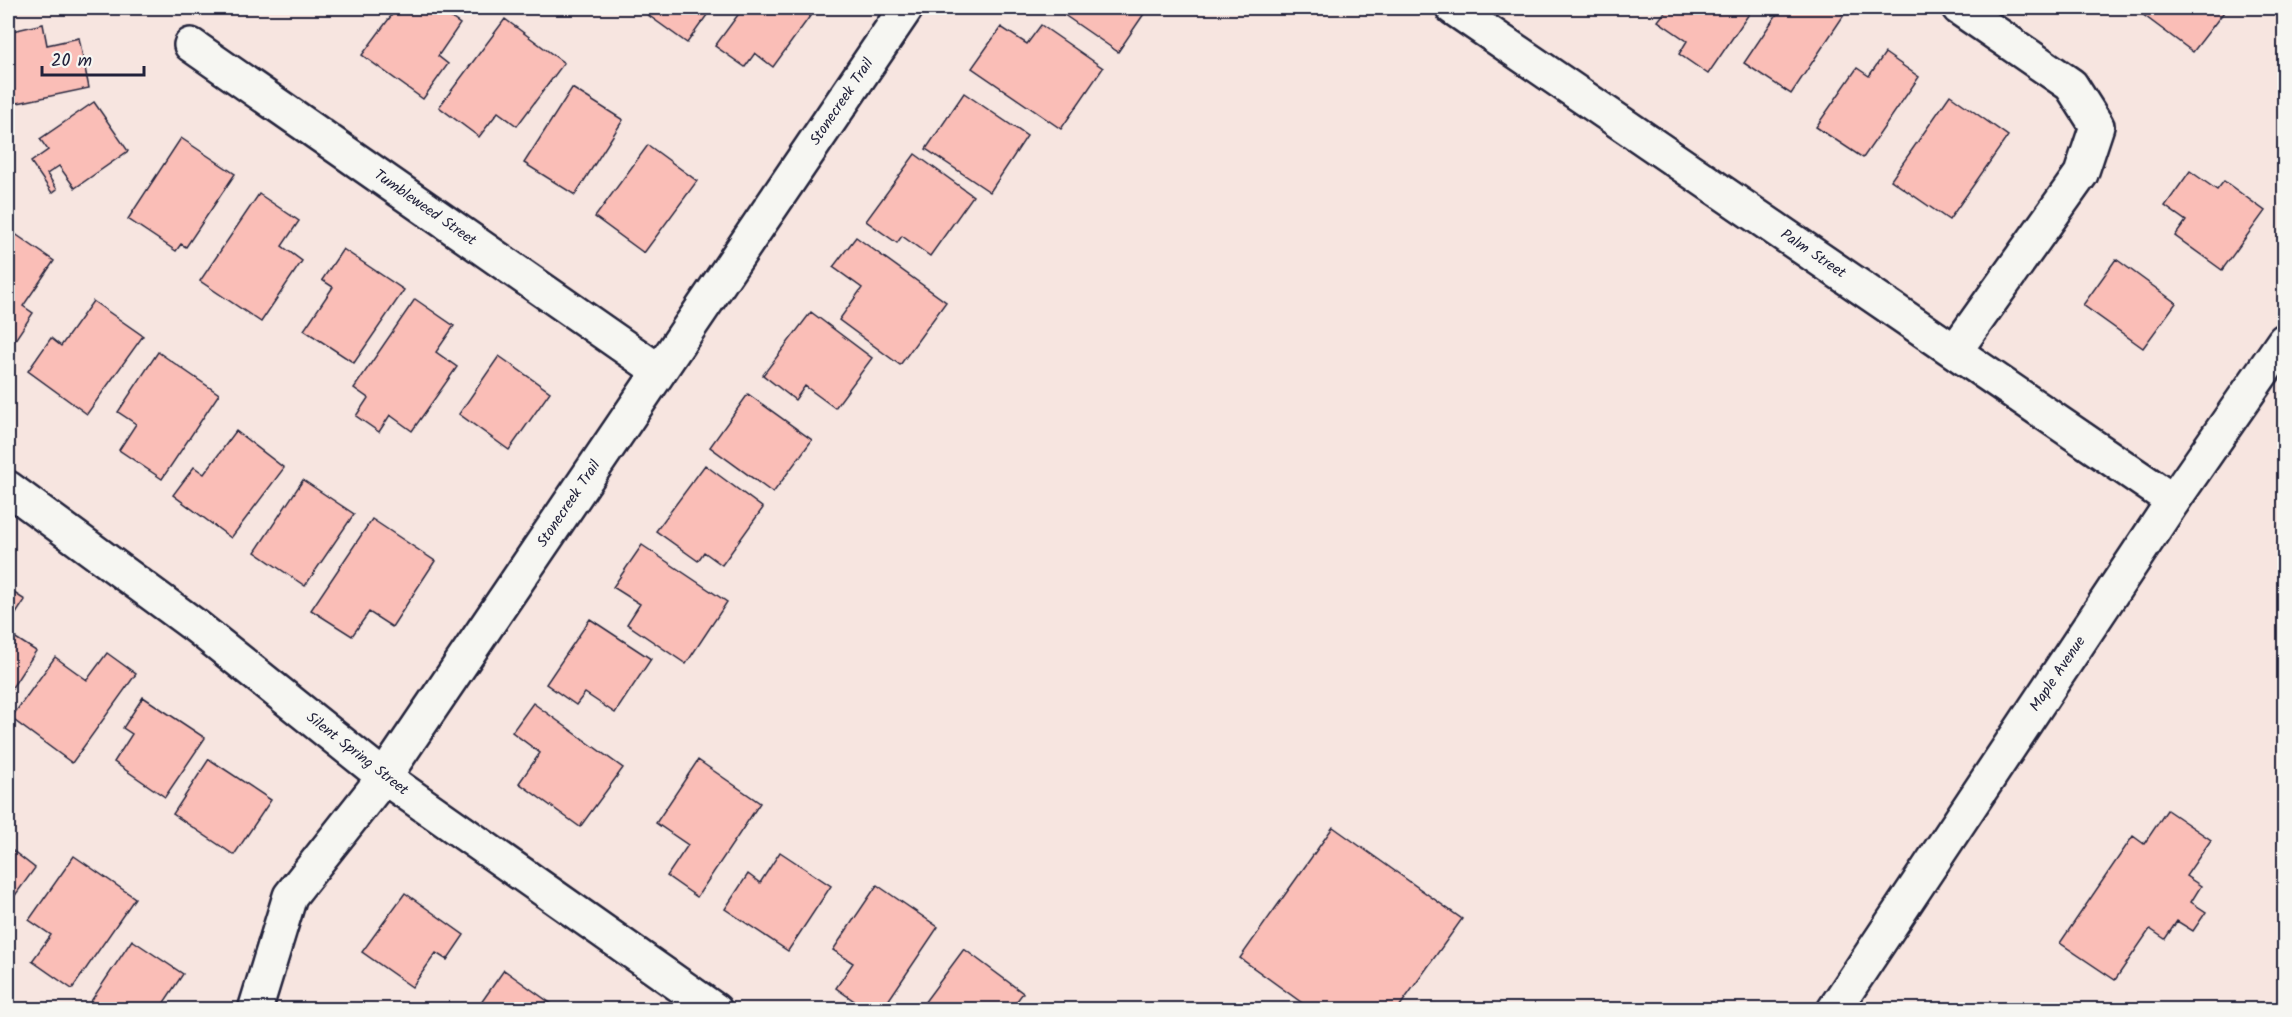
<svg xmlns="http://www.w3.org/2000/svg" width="2292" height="1017" font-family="Kalam,sans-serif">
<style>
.building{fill:#fabeb7;stroke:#22223b;stroke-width:1.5}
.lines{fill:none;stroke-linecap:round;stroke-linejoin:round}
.minor-casing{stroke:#22223b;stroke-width:38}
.tertiary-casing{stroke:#22223b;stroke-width:38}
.minor{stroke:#f6f6f2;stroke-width:33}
.tertiary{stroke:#f6f6f2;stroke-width:33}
.labels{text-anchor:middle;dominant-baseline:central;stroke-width:4.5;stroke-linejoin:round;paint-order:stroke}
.street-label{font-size:15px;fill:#22223b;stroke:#f6f6f2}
</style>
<rect width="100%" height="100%" fill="#f7e5e0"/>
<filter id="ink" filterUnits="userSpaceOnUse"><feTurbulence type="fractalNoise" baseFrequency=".0167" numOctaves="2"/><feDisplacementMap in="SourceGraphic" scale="12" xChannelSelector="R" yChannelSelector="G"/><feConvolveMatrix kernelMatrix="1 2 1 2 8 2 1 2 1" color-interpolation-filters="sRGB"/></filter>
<g filter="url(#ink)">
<path class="building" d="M397,8H437L460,24L438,56L448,64L423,99L362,55Z
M642,8H712L687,43L641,10Z
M743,8H816L773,67L755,53L745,67L715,46Z
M1059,8H1148L1118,52L1057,10Z
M1668,8H1753L1708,74L1679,54L1687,41L1658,21Z
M1781,8H1833L1844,15L1791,94L1744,63Z
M2134,8H2227L2193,52Z
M505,19L564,63L517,126L498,112L479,137L439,107Z
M43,24L47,45L79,38L89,88L8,105V32Z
M1041,25L1103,68L1061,129L972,68L1001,27L1027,44Z
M1885,53L1919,77L1863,158L1816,127L1857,68L1869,76Z
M572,88L623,120L575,195L524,163Z
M964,93L1027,136L990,192L926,149Z
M1950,95L2008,136L1949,220L1891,180Z
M94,102L128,151L75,188L59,166L47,174L57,189L52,193L31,162L48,150L40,139Z
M181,138L235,174L186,247L181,244L176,251L128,219Z
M648,145L697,181L644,253L595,217Z
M915,154L973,196L930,256L902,236L897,243L866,221Z
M2190,171L2217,190L2224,181L2265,211L2222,270L2175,236L2186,221L2165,206Z
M259,194L299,221L282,246L302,261L261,322L200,281Z
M8,229L54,261L23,306L33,313L13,343L8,339Z
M856,237L946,302L900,365L839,320L862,288L833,267Z
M343,249L404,290L354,363L304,330L333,287L322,280Z
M2116,259L2176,303L2143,348L2083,305Z
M415,299L454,326L436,352L457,367L412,431L390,415L379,432L356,416L368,398L354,388Z
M93,301L143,336L87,414L28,371L51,338L61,346Z
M811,312L872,358L835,408L805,386L795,400L763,375Z
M158,352L219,394L162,479L119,450L136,424L118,412Z
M499,356L550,392L509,450L459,414Z
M748,394L812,440L773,493L710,447Z
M236,431L284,468L231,538L173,495L194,467L204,474Z
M705,465L763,508L722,565L704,552L698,561L656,531Z
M303,480L354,514L305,586L255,552Z
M372,519L435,561L392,627L369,612L352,636L311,610Z
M642,545L727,602L686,664L627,624L640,604L613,587Z
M8,589L25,600L8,626Z
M590,619L651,659L615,713L585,693L576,705L546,684Z
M8,633L36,651L8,694Z
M107,653L136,674L72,763L11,718L55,657L87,680Z
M143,697L205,738L165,797L114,762L132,734L123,728Z
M533,703L623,768L580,827L519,783L540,753L512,732Z
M209,759L271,800L234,855L173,814Z
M698,760L760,803L697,897L667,876L688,845L656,823Z
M2167,810L2211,840L2186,876L2201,886L2191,902L2206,912L2193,931L2177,921L2165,939L2150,929L2115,980L2060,943L2133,836L2144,844Z
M1333,827L1462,919L1397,1010H1312L1240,958Z
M8,847L35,868L8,905Z
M780,852L831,886L788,951L725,909L748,874L760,883Z
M74,856L135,898L72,989L32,961L51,935L29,920Z
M877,885L938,927L882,1010H867L836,988L853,963L833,950Z
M405,893L464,935L447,960L436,953L412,987L362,952Z
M132,940L183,974L159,1010H96L89,1004Z
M964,949L1023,993L1010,1010H923L921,1007Z
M504,970L553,1005L550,1010H476Z"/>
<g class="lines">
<defs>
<path id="minor" d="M1453,8L2173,501
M191,45L659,371
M1955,351L2081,174L2097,126L2071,85L1959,8
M8,488L197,627L384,777L715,1010
M255,1010L290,896L384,777L906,8"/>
<path id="tertiary" d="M1834,1010L2173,501L2284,341"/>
</defs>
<use href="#minor" class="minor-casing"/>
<use href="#tertiary" class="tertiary-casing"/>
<use href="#minor" class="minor"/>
<use href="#tertiary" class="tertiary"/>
</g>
</g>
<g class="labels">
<g class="street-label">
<text transform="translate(842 102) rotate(-56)">Stonecreek Trail</text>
<text transform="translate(425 208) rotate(35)">Tumbleweed Street</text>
<text transform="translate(1813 254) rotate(34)">Palm Street</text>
<text transform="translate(569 504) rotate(-56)">Stonecreek Trail</text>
<text transform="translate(2058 674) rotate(-56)">Maple Avenue</text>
<text transform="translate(357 754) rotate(38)">Silent Spring Street</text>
</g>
</g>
<rect width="2292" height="1017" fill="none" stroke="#f6f6f2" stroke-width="30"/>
<rect x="15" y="15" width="2262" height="987" fill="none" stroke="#22223b" stroke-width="2" filter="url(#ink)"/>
<path d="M42 66v9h102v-9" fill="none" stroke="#22223b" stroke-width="3"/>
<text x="51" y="66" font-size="18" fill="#22223b" stroke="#f6f6f2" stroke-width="4.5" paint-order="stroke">20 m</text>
</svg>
